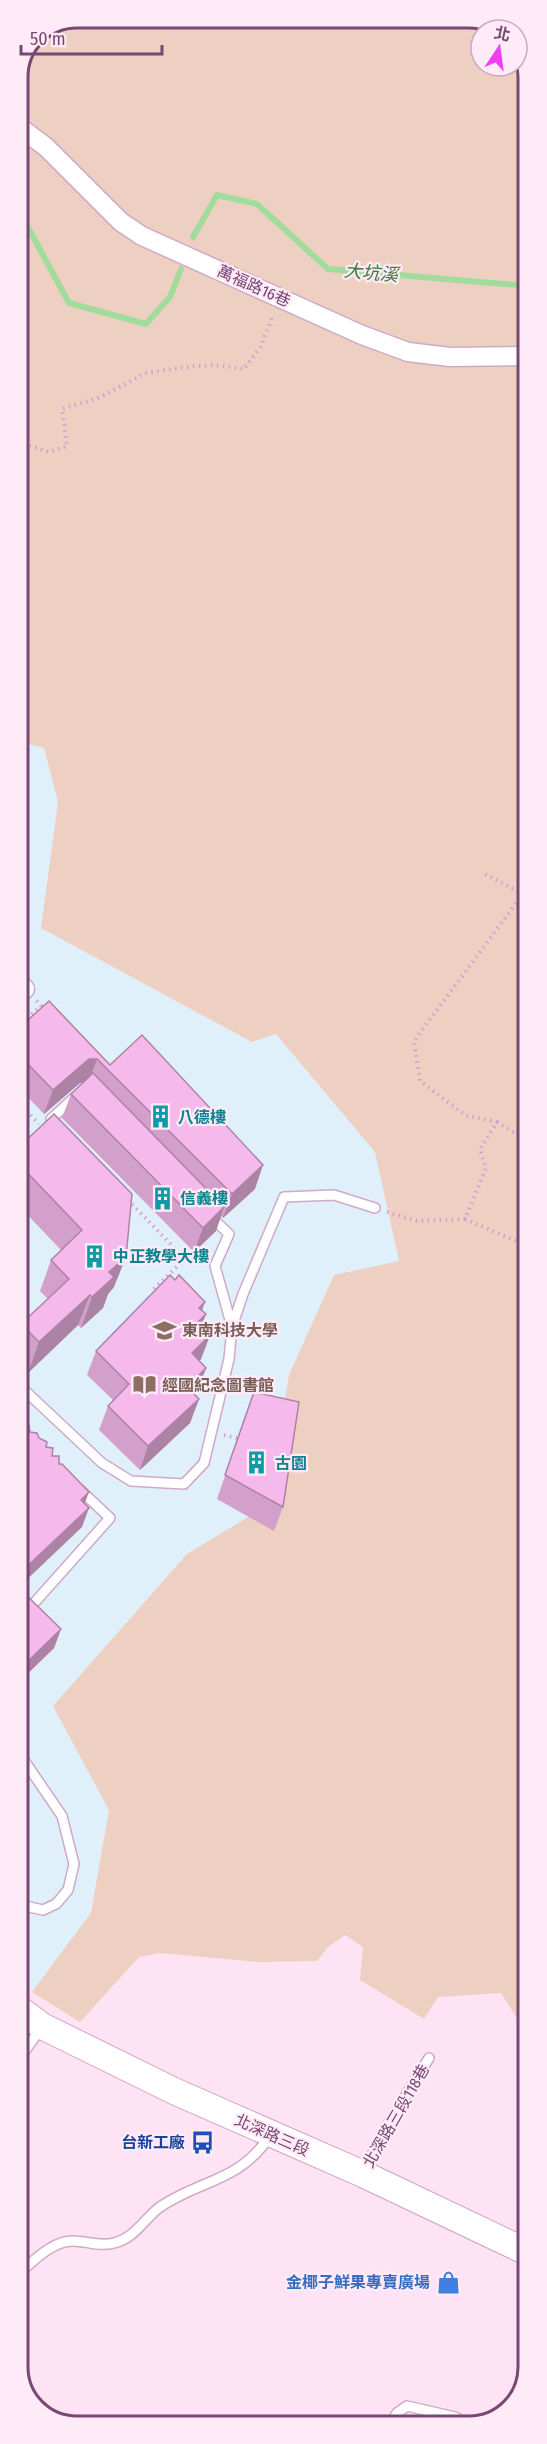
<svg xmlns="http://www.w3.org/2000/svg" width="547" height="2444" font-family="'Fira Sans Condensed','Noto Sans TC',sans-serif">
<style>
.education{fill:#e0f0fa}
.green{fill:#edd0c1}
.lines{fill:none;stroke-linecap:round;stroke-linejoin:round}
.stream{stroke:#a1dc9c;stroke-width:6}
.lane-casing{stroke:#d0a9c8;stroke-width:12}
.street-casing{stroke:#d0a9c8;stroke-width:21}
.secondary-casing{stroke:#cfa1c6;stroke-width:28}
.path{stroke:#da9cd1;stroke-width:4;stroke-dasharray:1.5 4.5;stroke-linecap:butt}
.lane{stroke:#fff;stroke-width:9}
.street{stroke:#fff;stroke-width:18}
.secondary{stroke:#fff;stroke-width:26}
.wall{fill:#d39fcb}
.shaded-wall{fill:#ac82a5}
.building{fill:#f5b9ec;stroke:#ac82a5;stroke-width:1.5}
.labels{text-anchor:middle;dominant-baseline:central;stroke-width:4.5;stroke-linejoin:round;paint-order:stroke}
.street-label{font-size:16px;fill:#784772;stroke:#ffebf8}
.culture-label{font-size:16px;font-weight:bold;fill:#0d838f;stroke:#ffebf8;text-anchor:start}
.education-label{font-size:16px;font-weight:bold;fill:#785e54;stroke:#ffebf8;text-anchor:start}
.transit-label{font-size:16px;font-weight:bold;fill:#164399;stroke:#ffebf8;text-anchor:end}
.shop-label{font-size:16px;font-weight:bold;fill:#366cbe;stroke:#ffebf8;text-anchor:end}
.water-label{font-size:18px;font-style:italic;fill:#3c7737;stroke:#ffebf8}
.rim{fill:none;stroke:#784772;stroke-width:3}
</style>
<rect width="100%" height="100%" fill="#fee3f4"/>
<path class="education" d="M18,741L44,748L58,802L41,928L252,1042L355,1009L494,852L528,838V1285L268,1505L53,1705L109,1809L91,1913L32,1992L19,1980Z"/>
<path class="green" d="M78,18H477L501,30H481V66H517V46L528,66L529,2037L501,1993L438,1997L424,2019L360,1980L363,1947L345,1935L328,1947L317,1961L260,1962L160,1953L139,1957L80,2022L32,1992L91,1913L109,1810L53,1706L187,1554L268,1505L289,1375L334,1275L399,1261L375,1152L276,1034L252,1042L41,928L58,802L44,748L18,741V77L36,35Z"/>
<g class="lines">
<path class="stream" d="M18,209L69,303L146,324L170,297L181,269
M193,237L217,195L257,204L328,269L528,286"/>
<defs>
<path id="lane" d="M51,1119L75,1097
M232,1327L243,1294L284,1197L334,1195L375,1208
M19,1385L102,1463L131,1481L184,1484L204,1463L229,1359L232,1327L215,1266L229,1234L211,1217
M19,1604L27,1611L110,1518L79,1489
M19,1753L62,1816L74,1864L68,1890L56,1904L43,1910L25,1906L19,1902
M19,2055L24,2052L42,2027
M364,2172L381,2136L429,2058
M19,2273C35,2260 52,2241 73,2241C87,2241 100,2247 114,2243C135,2238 144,2219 160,2207C201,2179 238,2183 270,2136
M389,2425L397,2413L407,2406L455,2417L469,2425"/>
<path id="street" d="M18,126L46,147L121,222L142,236L362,335L408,352L450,357L528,356
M18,981L25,989L18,995"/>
<path id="secondary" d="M19,2009L42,2026L174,2091L363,2174L529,2253"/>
</defs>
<use href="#lane" class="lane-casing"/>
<use href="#street" class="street-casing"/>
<use href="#secondary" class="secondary-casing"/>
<path class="path" d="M18,442L49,452L67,446L62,409L98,398L146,373L195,366L214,365L244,369L260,348L273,315
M18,1026L41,1006L36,1000
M18,1102L39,1124
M497,1122L528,1141
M128,1200L185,1259L203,1263
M387,1212L417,1221L465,1219L486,1168L480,1149L497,1122L465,1115L420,1081L414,1041L523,894L483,873
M465,1219L528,1246
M154,1289L185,1259
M224,1435L237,1438"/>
<use href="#lane" class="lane"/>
<use href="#street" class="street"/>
<use href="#secondary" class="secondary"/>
</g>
<path class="wall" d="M49,1001L110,1065L255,1189L223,1218L221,1216L216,1231L194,1252L62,1118L71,1094L83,1083H80L44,1114L18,1087V1029Z
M54,1114L114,1287L108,1294L103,1308L81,1328L78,1325L28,1373L19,1364V1332L21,1324L48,1299L40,1291L51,1260L61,1250L19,1206V1147Z
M175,1280L206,1314L201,1326L210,1335L201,1359L199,1361L206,1368L197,1392L195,1394L199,1399L190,1423L140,1470L99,1430L108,1406L113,1400L87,1375L96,1351Z
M254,1392L283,1507L274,1531L217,1499Z
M19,1588L61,1629L54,1648L19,1682Z"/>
<path class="shaded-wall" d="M89,1059H97L88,1083H80L44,1114L53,1090Z
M263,1165L255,1189L223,1218L232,1194Z
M224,1207L216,1231L194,1252L203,1228Z
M126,1257L114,1287L108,1294L103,1308L81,1328L92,1297L109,1272Z
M90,1295L78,1325L28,1373L39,1342Z
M205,1302L198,1322L206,1314L197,1338L188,1347L199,1308Z
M210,1335L201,1359L183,1378L192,1353Z
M206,1368L197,1392L178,1411L187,1387Z
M199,1399L190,1423L140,1470L148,1446Z
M89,1492L82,1511L81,1500Z
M89,1508L82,1527L19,1587V1574Z
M61,1629L54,1648L19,1682V1678L23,1666Z"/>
<path class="building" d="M18,765L26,767L18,796Z
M49,1001L110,1065L142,1035L263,1165L232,1194L97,1059H89L53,1090L18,1054V1029Z
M93,1073L224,1207L203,1228L71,1094Z
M54,1114L132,1194L126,1257L109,1272L114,1277L92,1297L90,1295L39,1342L21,1324L69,1279L51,1260L82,1230L19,1164V1147Z
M170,1275L175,1280L179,1275L205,1302L199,1308L206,1314L197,1323L210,1335L192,1353L206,1368L187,1387L199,1399L148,1446L108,1406L129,1384L96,1351Z
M254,1392L299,1402L283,1507L225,1475Z
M19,1418V1424L29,1425L30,1432L37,1433L39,1438L47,1442L46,1447L53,1448L52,1456H59V1464H62L89,1492L81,1500L89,1508L19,1574Z
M19,1588L61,1629L23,1666L19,1661Z"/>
<defs>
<symbol id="building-bare" viewBox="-9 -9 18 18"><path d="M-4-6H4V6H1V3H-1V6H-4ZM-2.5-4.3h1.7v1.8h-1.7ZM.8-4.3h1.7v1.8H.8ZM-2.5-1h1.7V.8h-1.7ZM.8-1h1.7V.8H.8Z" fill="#0f9aa8" stroke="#ffebf8" stroke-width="2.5" paint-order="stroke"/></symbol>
<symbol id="university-bare" viewBox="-9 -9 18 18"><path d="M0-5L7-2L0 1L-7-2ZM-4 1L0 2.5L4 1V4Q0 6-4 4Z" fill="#8d6e63" stroke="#ffebf8" stroke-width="2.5" paint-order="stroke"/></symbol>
<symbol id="library-bare" viewBox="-9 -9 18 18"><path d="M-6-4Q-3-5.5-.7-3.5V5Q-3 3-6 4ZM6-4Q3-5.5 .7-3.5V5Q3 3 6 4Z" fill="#8d6e63" stroke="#ffebf8" stroke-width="2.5" paint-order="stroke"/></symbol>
<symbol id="bus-bare" viewBox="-9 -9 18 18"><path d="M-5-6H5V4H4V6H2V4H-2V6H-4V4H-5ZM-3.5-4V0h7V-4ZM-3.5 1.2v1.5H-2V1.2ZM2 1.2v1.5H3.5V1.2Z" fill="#1a4fb4" stroke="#ffebf8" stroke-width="2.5" paint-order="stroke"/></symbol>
<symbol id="shop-bare" viewBox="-9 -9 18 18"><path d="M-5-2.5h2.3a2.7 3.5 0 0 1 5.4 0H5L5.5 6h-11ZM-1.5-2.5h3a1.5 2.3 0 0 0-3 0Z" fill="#3f7fe0" stroke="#ffebf8" stroke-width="2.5" paint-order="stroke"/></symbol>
</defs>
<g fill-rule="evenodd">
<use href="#building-bare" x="144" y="1100" width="33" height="33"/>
<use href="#building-bare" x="146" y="1182" width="33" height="33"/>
<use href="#building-bare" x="78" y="1240" width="33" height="33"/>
<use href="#university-bare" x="148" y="1314" width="33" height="33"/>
<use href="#library-bare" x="128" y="1368" width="33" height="33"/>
<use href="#building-bare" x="240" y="1446" width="33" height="33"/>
<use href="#bus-bare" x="186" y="2126" width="33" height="33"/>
<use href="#shop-bare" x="432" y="2266" width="33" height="33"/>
</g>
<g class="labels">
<g class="street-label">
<text transform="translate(254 286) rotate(24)">萬福路16巷</text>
<text transform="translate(396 2116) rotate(-60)">北深路三段118巷</text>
<text transform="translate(272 2135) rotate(24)">北深路三段</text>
</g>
<g class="culture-label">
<text x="178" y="1117">八德樓</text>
<text x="180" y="1198">信義樓</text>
<text x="113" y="1256">中正教學大樓</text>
<text x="275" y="1463">古園</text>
</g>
<g class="education-label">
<text x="182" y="1330">東南科技大學</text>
<text x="162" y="1385">經國紀念圖書館</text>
</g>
<g class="transit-label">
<text x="185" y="2142">台新工廠</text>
</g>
<g class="shop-label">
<text x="430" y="2282">金椰子鮮果專賣廣場</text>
</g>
<g class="water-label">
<text transform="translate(371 273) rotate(5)">大坑溪</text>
</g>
</g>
<path d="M0 0H547V2444H0ZM77 28H469A49 49 0 0 1 518 77V2367A49 49 0 0 1 469 2416H77A49 49 0 0 1 28 2367V77A49 49 0 0 1 77 28Z" fill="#ffebf8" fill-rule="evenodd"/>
<path class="rim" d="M77 28H469A49 49 0 0 1 518 77V2367A49 49 0 0 1 469 2416H77A49 49 0 0 1 28 2367V77A49 49 0 0 1 77 28Z"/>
<g transform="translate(499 48) rotate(13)"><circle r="28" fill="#ffebf8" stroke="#c9a9c2" stroke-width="1.5"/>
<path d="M0-4.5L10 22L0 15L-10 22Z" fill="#ee40f1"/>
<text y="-9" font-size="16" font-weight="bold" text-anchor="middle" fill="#784772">北</text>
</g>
<path d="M21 45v9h141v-9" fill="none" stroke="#784772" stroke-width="3"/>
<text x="30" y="45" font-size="18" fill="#784772" stroke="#ffebf8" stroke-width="4.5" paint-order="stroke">50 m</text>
</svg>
